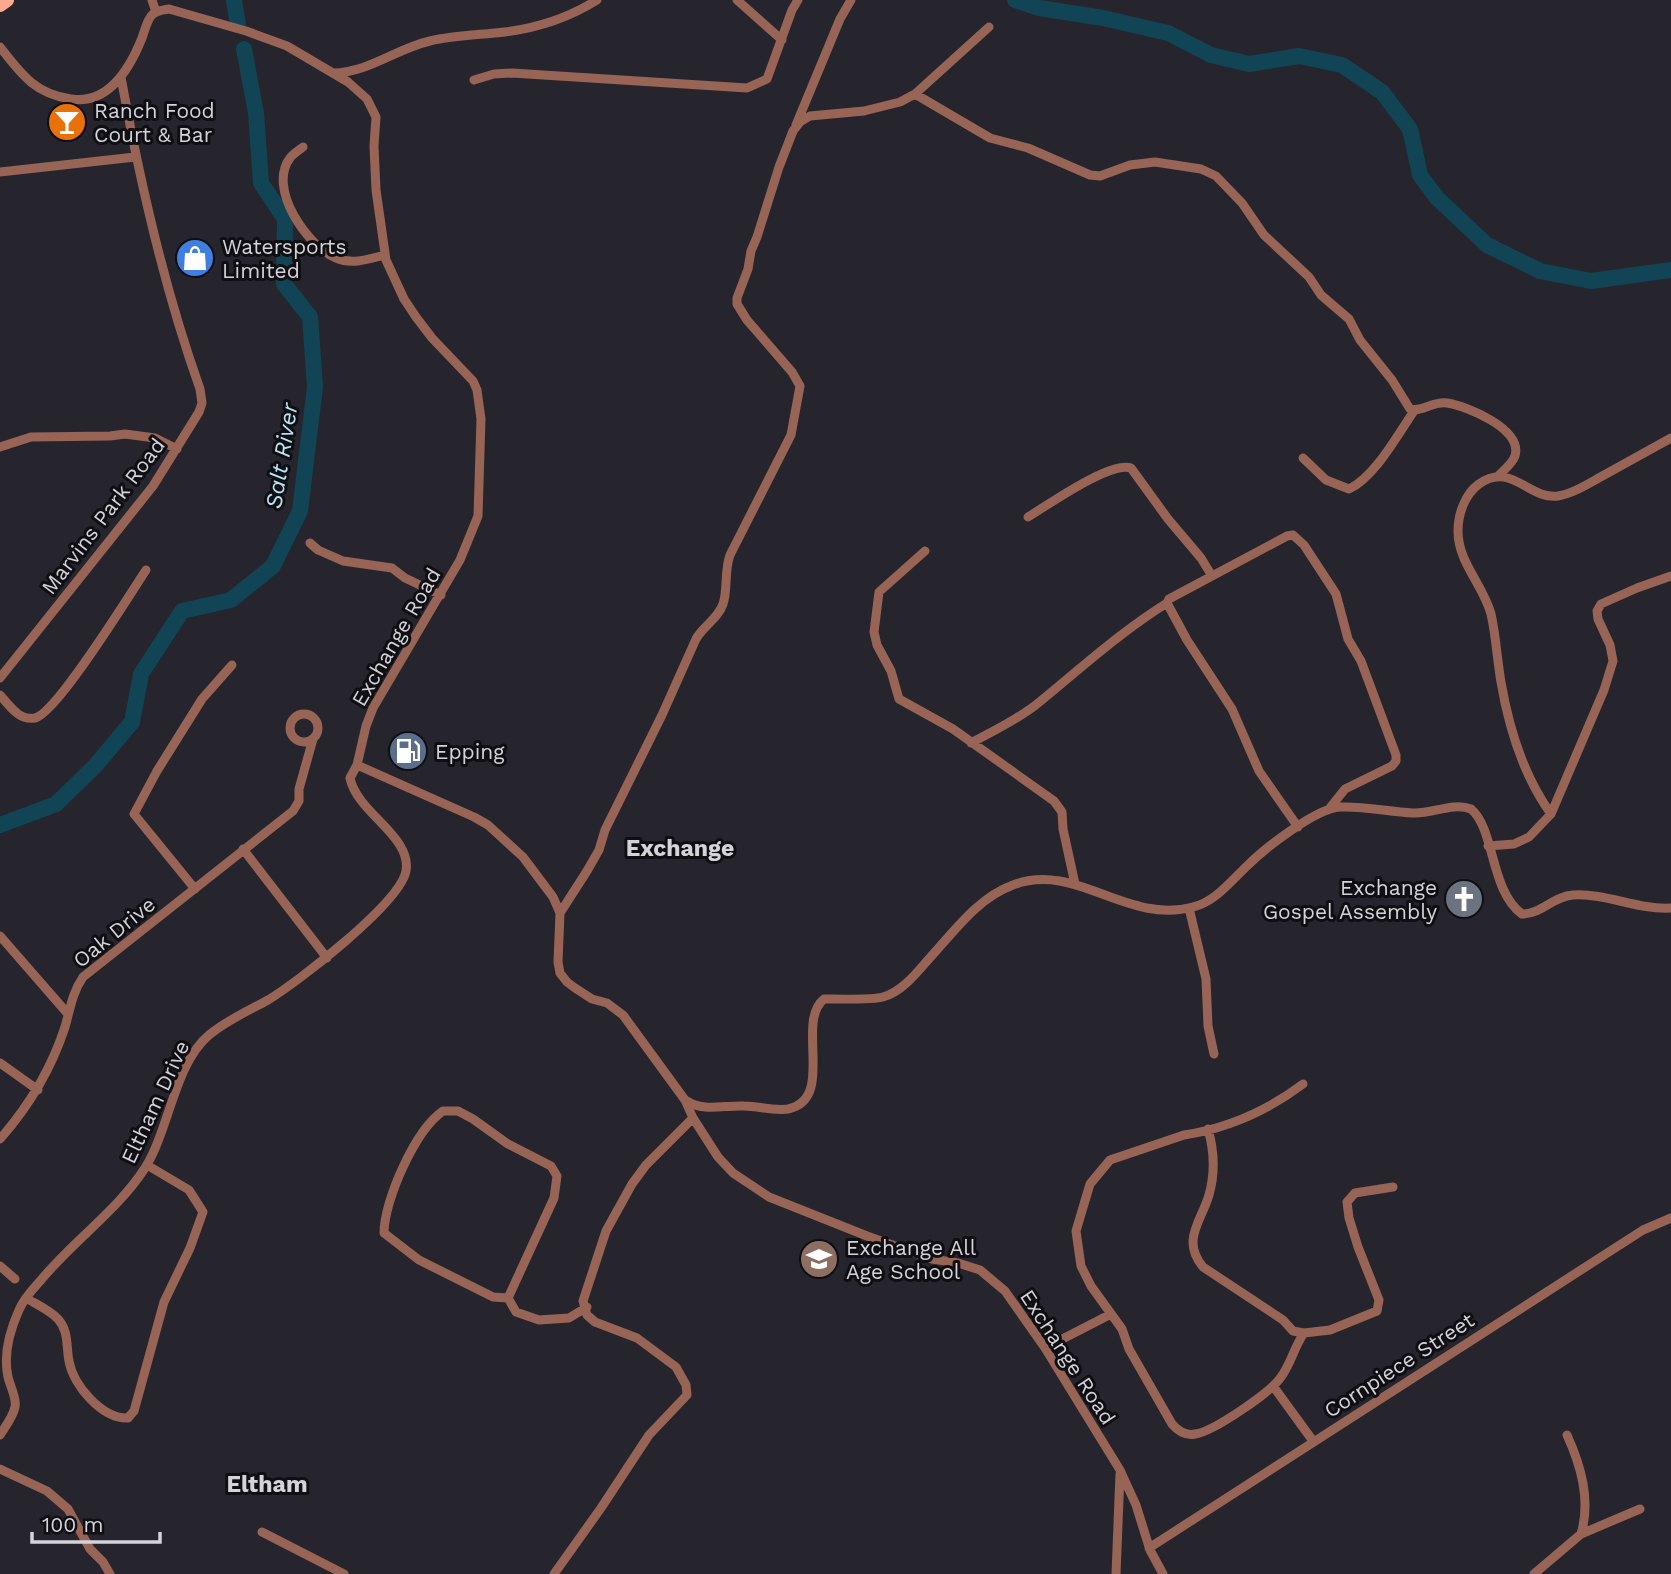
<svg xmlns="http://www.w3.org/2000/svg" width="1671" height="1574" font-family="'Work Sans',sans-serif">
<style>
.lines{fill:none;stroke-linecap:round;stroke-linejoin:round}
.river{stroke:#114555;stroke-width:16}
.street{stroke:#986455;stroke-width:9}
.primary{stroke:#fea88f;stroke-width:14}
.labels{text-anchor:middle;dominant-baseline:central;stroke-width:6;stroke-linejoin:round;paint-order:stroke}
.poi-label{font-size:21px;fill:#d4d3d9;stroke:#0f0e12;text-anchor:start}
.street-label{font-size:21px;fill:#d4d3d9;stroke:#0f0e12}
.water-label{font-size:23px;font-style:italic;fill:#b7e3f4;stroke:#0f0e12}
.neighbourhood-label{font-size:23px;font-weight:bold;fill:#d4d3d9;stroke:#0f0e12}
</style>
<rect width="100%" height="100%" fill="#26252d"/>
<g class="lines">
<path class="river" d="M234,0L238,25
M1015,0L1039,8L1103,18L1168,33L1211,55L1249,64L1299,56L1342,65L1382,92L1410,129L1420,175L1437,198L1487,245L1540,271L1591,281L1671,270
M0,825L56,804L96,765L132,722L141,674L182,611L231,600L273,566L300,511L315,387L310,317L284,284L285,219L261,183L256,113L244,49"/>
<path class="street" d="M152,0L156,12
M737,0L782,40
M0,47C21,74 35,94 71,99C109,105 130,68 142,38C145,30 147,19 153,14C158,10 163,10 169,9L246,31L287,46L348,82L367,99L376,117L374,146L376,190L386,260L404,299L416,317L432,338L473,381L477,390L481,419L478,516L460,560L373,708L366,726L357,765L474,817L488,825L523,857L553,897L560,913L558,962L560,973L567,982L575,988L592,999L607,1003L623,1015L685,1100L693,1118L718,1157L733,1173L769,1197L867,1236L932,1259L958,1263L980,1270L1005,1291L1045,1348L1120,1470L1136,1505L1150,1550L1163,1574
M333,73C370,72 395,49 430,41C455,35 480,35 505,32C537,28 570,17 597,0
M474,80L494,74L512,73L747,88L767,79L792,10L798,0
M915,94L990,138L1028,148L1090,175L1100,176L1130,165L1155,162L1201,169L1216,176L1242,203L1264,235L1309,277L1321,295L1349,319L1360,340L1392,380L1410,409C1423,412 1433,401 1447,403C1467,406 1523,429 1515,456C1513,463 1503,471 1497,477
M796,125L840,19L851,0
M303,147C299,150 293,154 290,158C267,188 307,246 336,258C352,265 369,259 385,255
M0,172L135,157
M0,447L31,437L110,436L125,434L155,438L177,449
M1303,458L1326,480L1349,489C1375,477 1398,434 1414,411
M1028,517C1048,505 1110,461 1131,468L1168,519L1201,558L1212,576
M310,543L318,550L343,561L392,568L405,578L441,595
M925,551L879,592L874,632L877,645L891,671L899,699L953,729L1054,801L1062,812L1063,829L1075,884
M1167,603L1187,640L1232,709L1259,771L1298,827
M0,678L153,486L199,412L202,403L200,389C164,288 140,183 121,77
M0,695C9,705 19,721 35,718C57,713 130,594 146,570
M290 728a14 14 0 1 1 28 0a14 14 0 1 1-28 0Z
M971,743C993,731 1017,720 1037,704C1080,669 1119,633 1167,603L1169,599L1287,536L1293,535L1304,545L1336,594L1348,639L1361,661L1396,755V761L1392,766L1345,789L1329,809
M1551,814C1523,775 1509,729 1501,682C1497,659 1496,636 1491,614C1483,584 1458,563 1458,531C1458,514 1465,494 1479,484C1511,461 1529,500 1558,496C1575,493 1591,482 1606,474C1628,462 1649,450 1671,438
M1488,846L1514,844L1529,837L1551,814L1604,690L1613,661L1610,645L1598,619L1597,611L1601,604L1637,588L1671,576
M243,849L327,958
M195,889L134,814L157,771L202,699L232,665
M1189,908L1206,979L1208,1026L1214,1054
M560,913L587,871L599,850L605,830L662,715L696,639C703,626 718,619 723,604C728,590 724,571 730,555L791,435L800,386L792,372L747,320L737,304V298L748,269L751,251L757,237L779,167L793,131L800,122L810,116L864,111L900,102L915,94L989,27
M0,936L68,1014
M0,1063L38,1090
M687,1101C703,1112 724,1105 744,1106C759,1106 772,1111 788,1109C836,1099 795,1022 824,999C836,999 873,1000 883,997C901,992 915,975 927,961C953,933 977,898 1013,885C1076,861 1126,925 1193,907C1215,902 1231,881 1247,866C1264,849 1316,808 1340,807C1365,806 1389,812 1413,813C1432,814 1453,802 1471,809C1495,829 1490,891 1522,914C1541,914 1554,896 1573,895C1607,893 1637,910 1671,908
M1208,1129C1214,1150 1215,1174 1209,1195C1201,1222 1181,1240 1203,1267L1283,1320L1293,1331L1304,1333C1294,1347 1291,1364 1281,1377C1271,1392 1213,1432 1195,1434C1185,1436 1178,1431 1172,1424L1129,1349L1122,1329L1091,1286L1081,1266L1076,1231L1090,1184L1110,1160L1184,1135C1229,1128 1267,1111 1303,1084
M0,1139C29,1106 51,1070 65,1027C70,1010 72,993 83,977L293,811L299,801V789L313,739
M0,1266L15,1279
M26,1298C36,1304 50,1310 58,1319C69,1331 66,1346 69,1361C73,1385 102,1419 128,1418L134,1411L164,1302L190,1248L203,1212L189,1190L147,1165
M508,1298L554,1198L557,1176L551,1166L508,1144L473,1119L458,1111H443C415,1130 384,1201 384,1233L419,1260L493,1297L508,1298L516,1312L539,1320L569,1318L587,1307
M1304,1333L1330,1330L1377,1311L1379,1300L1358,1247L1349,1218L1347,1202L1355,1193L1393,1187
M1045,1348L1111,1314
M1273,1386L1313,1441
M0,1435C5,1427 13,1417 15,1407C17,1398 10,1386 8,1377C3,1354 10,1330 19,1310C24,1298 33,1289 41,1280C73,1241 118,1210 145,1168C169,1130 175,1063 209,1035C227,1020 248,1011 268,1000C298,982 400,903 406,871C412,836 357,813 350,778L357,765
M1567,1435C1581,1466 1591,1500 1581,1534
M0,1469L47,1491L68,1509L90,1549L103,1562L110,1574
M262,1532L344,1574
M1149,1548L1643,1230L1671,1218
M554,1574L601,1508L649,1435L687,1395L686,1385L676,1367L637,1338L595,1322L587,1315L583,1301L606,1231L632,1184L646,1165L693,1118
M1116,1574L1120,1474
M1534,1574L1581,1534L1640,1509"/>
<path class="primary" d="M0,5L7,0"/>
</g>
<defs>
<symbol id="bar-disc" viewBox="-11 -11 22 22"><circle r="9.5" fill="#e8710a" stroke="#0f0e12"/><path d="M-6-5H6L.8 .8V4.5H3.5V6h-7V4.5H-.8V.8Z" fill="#fff"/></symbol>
<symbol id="shop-disc" viewBox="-11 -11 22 22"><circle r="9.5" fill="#3f7fe0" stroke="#0f0e12"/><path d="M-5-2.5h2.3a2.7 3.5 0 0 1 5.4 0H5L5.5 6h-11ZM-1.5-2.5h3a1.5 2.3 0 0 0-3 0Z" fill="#fff"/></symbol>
<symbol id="fuel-disc" viewBox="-11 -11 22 22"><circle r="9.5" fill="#5c6f8a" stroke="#0f0e12"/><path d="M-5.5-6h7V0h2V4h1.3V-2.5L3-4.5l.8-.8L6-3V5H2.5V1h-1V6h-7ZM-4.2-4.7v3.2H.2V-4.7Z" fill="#fff"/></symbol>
<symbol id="church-disc" viewBox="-11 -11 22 22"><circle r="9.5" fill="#6b7280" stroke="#0f0e12"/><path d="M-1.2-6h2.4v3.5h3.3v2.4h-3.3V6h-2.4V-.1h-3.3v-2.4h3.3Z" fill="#fff"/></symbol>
<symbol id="school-disc" viewBox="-11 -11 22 22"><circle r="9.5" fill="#8d6e63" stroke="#0f0e12"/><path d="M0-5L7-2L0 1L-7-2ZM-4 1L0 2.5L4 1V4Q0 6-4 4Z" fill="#fff"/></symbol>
</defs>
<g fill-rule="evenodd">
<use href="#bar-disc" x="45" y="100" width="44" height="44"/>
<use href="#shop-disc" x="173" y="236" width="44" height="44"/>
<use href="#fuel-disc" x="386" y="729" width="44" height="44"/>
<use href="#church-disc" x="1442" y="877" width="44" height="44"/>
<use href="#school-disc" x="797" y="1237" width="44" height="44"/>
</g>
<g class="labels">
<g class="poi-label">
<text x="94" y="110">Ranch Food<tspan x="94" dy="24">Court &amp; Bar</tspan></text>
<text x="222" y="246">Watersports<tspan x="222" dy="24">Limited</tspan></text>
<text x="435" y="751">Epping</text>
<text x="1437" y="887" text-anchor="end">Exchange<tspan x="1437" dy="24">Gospel Assembly</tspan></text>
<text x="846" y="1247">Exchange All<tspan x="846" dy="24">Age School</tspan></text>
</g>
<g class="street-label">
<text transform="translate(103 516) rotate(-53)">Marvins Park Road</text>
<text transform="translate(396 637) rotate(-60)">Exchange Road</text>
<text transform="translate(114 932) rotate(-39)">Oak Drive</text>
<text transform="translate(155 1102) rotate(-65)">Eltham Drive</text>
<text transform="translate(1068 1357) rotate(57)">Exchange Road</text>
<text transform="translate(1399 1365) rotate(-33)">Cornpiece Street</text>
</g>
<g class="water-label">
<text transform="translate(282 456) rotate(-81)">Salt River</text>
</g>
<g class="neighbourhood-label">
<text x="680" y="848">Exchange</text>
<text x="267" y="1484">Eltham</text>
</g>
</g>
<path d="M32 1532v10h128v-10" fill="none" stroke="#d4d3d9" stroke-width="3.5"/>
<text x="42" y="1532" font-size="21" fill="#d4d3d9" stroke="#0f0e12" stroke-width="5" paint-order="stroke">100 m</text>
</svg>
